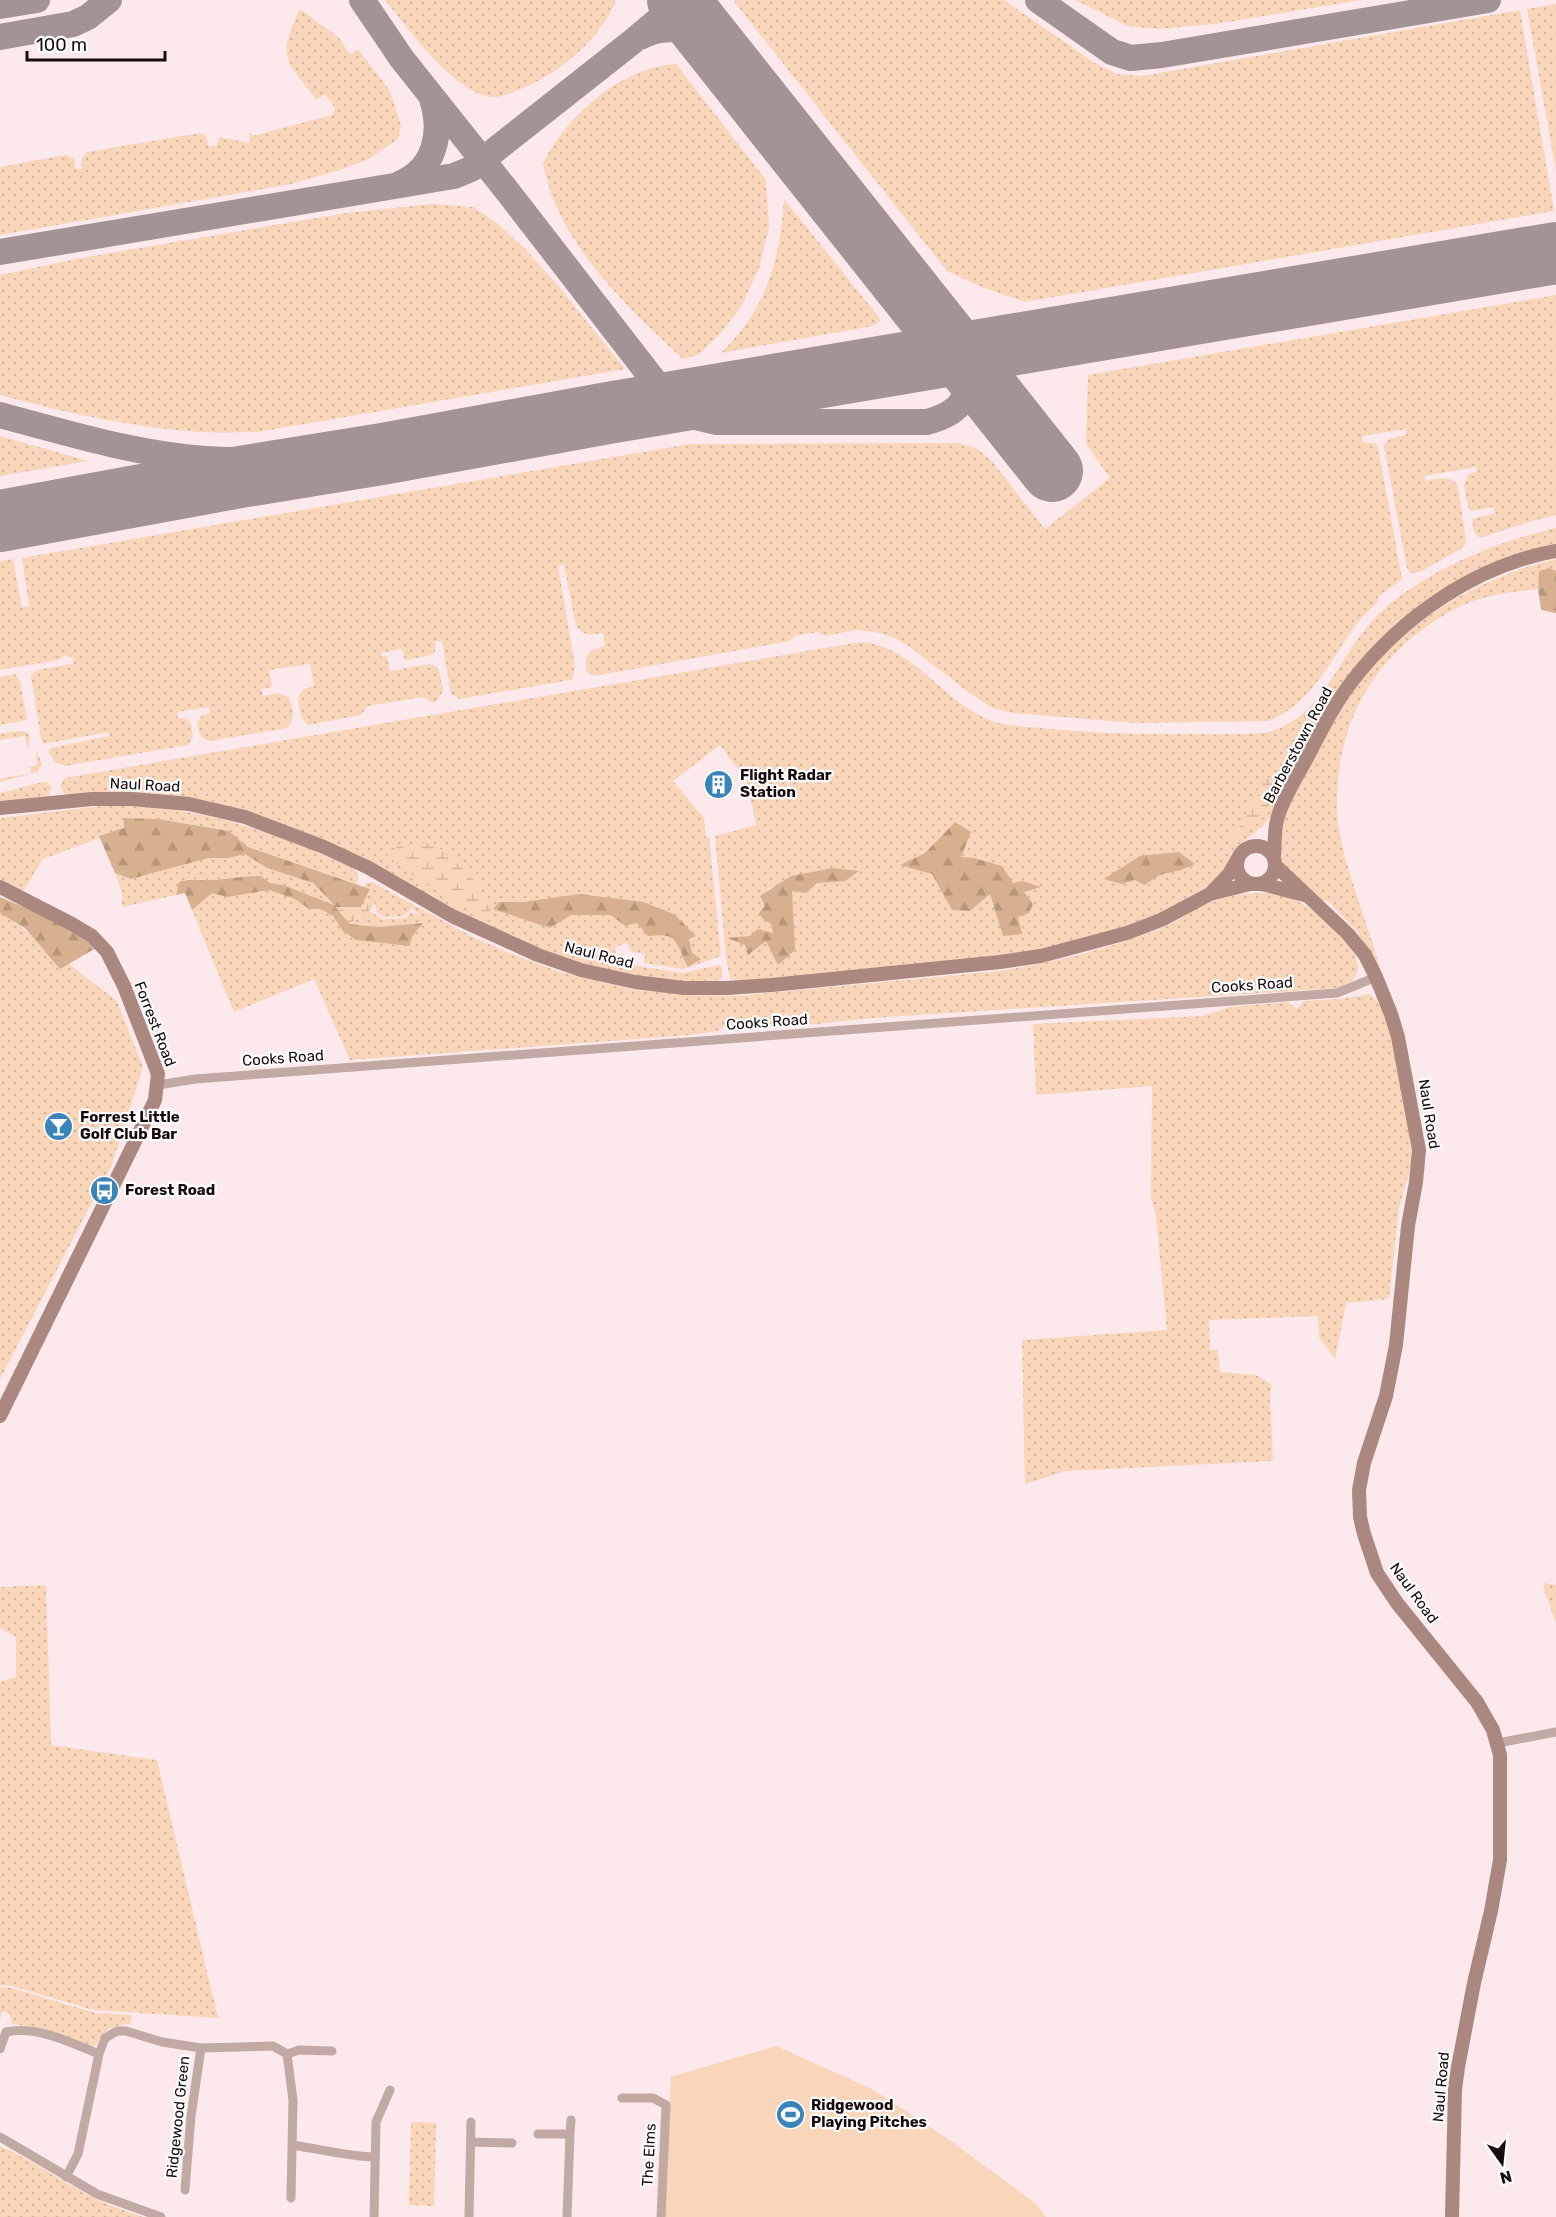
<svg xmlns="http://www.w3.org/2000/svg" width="1556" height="2217" font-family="Rubik,sans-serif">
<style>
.grass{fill:url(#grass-dots);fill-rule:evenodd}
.forest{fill:url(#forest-firs)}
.wetland{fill:url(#wetland-marsh)}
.pitch{fill:#f9d6ba}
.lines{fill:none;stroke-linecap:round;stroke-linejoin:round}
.taxiway{stroke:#a39395;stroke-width:26}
.runway{stroke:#a39395;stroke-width:62}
.street{stroke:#c1aaa3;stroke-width:9}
.secondary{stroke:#aa887f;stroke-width:14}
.labels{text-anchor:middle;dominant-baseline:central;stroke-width:4.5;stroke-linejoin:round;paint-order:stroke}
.street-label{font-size:15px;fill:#170a0c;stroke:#fff}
.poi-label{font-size:15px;font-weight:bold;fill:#170a0c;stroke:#fff;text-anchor:start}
</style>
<defs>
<pattern id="grass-dots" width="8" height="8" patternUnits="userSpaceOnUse" patternTransform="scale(1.5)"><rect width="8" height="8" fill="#f9d6ba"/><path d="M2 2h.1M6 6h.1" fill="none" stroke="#d5b69f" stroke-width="1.8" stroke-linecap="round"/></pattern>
<pattern id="forest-firs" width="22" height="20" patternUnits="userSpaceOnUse" patternTransform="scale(1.5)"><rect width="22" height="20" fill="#d7b08f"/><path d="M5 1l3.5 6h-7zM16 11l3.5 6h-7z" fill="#b8967a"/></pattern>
<pattern id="wetland-marsh" width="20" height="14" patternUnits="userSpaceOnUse" patternTransform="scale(1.5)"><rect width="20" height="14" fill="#f9d6ba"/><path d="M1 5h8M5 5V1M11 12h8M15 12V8" fill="none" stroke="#d5b69f"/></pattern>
</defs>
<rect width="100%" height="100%" fill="#fbe9eb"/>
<path class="grass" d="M385,0H616C605,28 582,51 558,69C545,78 506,99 491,97C452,91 409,29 385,0Z
M733,0H1004L1093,62L1117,74L1142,76L1520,10L1554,211L1025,302L984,288L947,271Z
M1076,0H1361L1215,24L1158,29L1128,26Z
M1556,4V171L1527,9Z
M300,9L339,38L350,55L358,49L390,91L401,126L398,139L369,159L340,170L291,184L0,235V167L66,155L74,159L76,169H82L81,159L87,152L200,133L205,135L209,147L217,145L219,137L250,143L249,133H251L252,136L332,115L335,108L325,94L317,100C286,61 276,58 300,9Z
M676,64L766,180L769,227L759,268L741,307L719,335L698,355L683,359C627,307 556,241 543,163C567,116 621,67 676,64Z
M784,199L881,320L873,326L721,353C767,309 780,261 784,199Z
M433,204L473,207L497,223L523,247L555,282L625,369L258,432C239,432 218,433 199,432C131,427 66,413 0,395V275L81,258L346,213Z
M1556,295V515L1528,522L1480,538L1474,532L1472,519L1495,513L1493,507L1472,511L1468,508L1464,484L1469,474L1477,472L1476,467L1424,476L1425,481C1437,479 1450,474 1458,486L1466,542L1464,547L1420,572L1410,573L1407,568L1384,446L1389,439L1406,435V429L1362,436L1363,443H1375L1378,447L1402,579L1378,597V602C1371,608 1364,615 1358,622C1331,658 1313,703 1269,721L1135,723L1014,713L992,708L967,691L910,647L893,637L876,632L856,630L824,636L818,632L795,636L790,641L594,676L587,672C583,654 589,650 605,646L603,633C592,634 583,637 576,626L564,564L558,566L575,666L573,678L571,680L459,699L451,694L442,641H435V652L428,656L405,660L402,649L381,653V657L387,656L390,671L429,664L438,667L443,691L436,702L433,703L422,697L368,706L361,715L308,725L301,717L298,697L304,689L314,686L310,664L269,670L272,687L262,689L263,696L279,693L288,697C294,707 295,720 287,728L209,741C199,738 199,732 197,723L202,715L210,713L209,707L177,712L178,718H185L191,724L193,737L188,745L65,766L56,763L48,752L51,748L110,736L108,732L43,744L41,739L31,676L37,670L73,664V658L65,655L59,660L0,670V561L13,559L22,608L29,606L22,558L690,444L957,443L976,448L991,460L1045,529L1110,478L1086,444L1088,375Z
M0,436L88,461L0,476Z
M1556,528V546L1419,607L1387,633L1367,655L1274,811L1264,825L1236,848L1231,853L1227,867L1207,890L1135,926L1045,952L743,982L742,980L730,979L726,957L715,836L756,825L747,781L720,745L673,781L704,818L706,838L709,837L721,956L684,969L644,963L645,954L632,952L626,942L614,949L620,961L643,967L684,973L719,965L722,967V978L715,982L658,981L589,967L522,943L259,816L70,795L64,794L60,787L64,778L70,777L860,642C912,645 941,699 987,719C1003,726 1023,726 1041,728C1085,733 1129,734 1173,734C1204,734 1234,735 1265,733C1323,719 1336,660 1373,620C1415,575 1497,541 1556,528ZM1287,776L1241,838L1232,842L1228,838L1237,832L1264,782ZM788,885L793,946L775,959L767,889Z
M1556,559V571L1549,568L1539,571L1538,589C1511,592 1484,595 1459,607C1389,642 1343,705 1338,782C1337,796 1336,810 1338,823C1346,877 1371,928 1383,981L1357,931L1328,901H1321C1309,890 1279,867 1278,850C1276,825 1296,795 1306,773C1319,749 1331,724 1346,701C1394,628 1472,579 1556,559Z
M15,674L20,681L27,720L0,725V677Z
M19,731L27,732L30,737L28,749L25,736L0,740V734Z
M36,749L42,764L37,772L0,782V779L31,773L30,767L37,765Z
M47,781L52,788L49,795L41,798L0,803V793Z
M110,805C201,806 272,831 354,868L359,877L357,884L248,847L229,831L158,819L124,818L125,828L43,859L22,893L0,879V818Z
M245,854L267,868L313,883L335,907L283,885L270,883L260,876L211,880L189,879L179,882L176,895L122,907V893L115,873L131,879L208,858H229Z
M372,882L471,936L507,952L560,972L636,990L693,995L737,996L1000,971C1057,962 1106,949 1160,929C1174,923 1186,914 1200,907C1218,898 1237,894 1257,893C1271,892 1285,895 1297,901C1321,912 1391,971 1339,988L872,1018L788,1027H723L718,1031L690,1035L350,1060L314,979L234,1012L185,893L266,889L322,906L362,939L422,923L378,927L350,924L370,911L382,919L406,918L411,912L420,915L412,908L404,916L383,917L377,913L374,902L361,907L370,889L364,887L366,883Z
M0,911L117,1001L143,1067L112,1164L0,1379Z
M1370,994L1383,1008L1397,1060L1408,1123L1412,1163L1399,1207L1389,1299L1346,1303L1335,1359L1319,1337L1318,1316L1209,1320L1210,1350H1218L1220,1372L1256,1375L1271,1384L1270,1398L1273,1461L1066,1471L1025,1484L1022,1340L1167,1330L1156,1216L1151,1198L1152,1086L1036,1095L1033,1024L1203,1016L1230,1007L1288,1002L1297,1009L1304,1001L1340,999Z
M1544,1583L1556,1585V1623L1544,1589Z
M46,1585L51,1745L157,1760L218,2018L93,2010L12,1986L0,1985V1682L16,1677V1637L0,1628V1587Z
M0,1987L12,1988L95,2013L132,2015L130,2024C111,2026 106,2027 96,2045L90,2047L47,2029L12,2024L9,2013L2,2011L0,2020Z
M411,2122L436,2123L434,2206L409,2205Z
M0,2146C36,2162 67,2186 103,2202C116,2208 130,2212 143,2217H0Z"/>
<path class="forest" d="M1549,568L1556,571V613L1541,610L1538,589L1539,571Z
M124,818L158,819L229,831L248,847L370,889L361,907H336L350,924L378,927L423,923L411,938L410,946L356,940L343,931L333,916L321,909H309L295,899L269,890L227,897L212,893L192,910L185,893L176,895L179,882C191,878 201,881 213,880C229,879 244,876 261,876L270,883L283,885L334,905L313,883L267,868L245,854L229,858H208L131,879L115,873L99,836L124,828Z
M955,822L971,832L961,857L974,858L1002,866L1013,883L1022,881L1041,887L1024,892L1033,904L1029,913L1018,917L1022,934L1003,936L990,894L970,911L952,910L932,874L900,865L925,853Z
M1179,852L1195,864L1181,870L1160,875L1144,885L1135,880L1122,884L1104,879L1140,856Z
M833,868L859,871L845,881L817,883L806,893L792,891L795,950L778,965L766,941L748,955L745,945L727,938L750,936L758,929L773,933L771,924L764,920L759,913L765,906L760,896L791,876Z
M579,894L643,902L674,914L696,936L689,939L692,953L701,959L688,967C675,942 679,932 648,936L637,923L625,926L611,915H571L550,928L493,909L499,902H524Z
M0,897C29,910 74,925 96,948L60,969L26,929L0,913Z"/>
<path class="wetland" d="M1282,768L1287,776L1275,798L1241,838L1228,846V838L1237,832L1264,782Z
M433,843C457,863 483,880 490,912L485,917C459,905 436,891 412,875C400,868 400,863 386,857C395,841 417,844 433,843Z
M371,900L374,902C372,914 359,916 350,924L335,907H361Z"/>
<path class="pitch" d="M776,2046L872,2089L948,2139L1035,2203L1046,2217H665L671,2077Z"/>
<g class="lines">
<path class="taxiway" d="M362,0L402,59L508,192L662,391L691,416L717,422H927C965,411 970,397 964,360
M1038,0L1112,52L1131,58L1162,55L1488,0
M0,6L37,0
M0,37L73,24L88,17L109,0
M640,37C676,18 701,36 727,61
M399,184C435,170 443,133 432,99
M0,252L454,176L471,169L632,42L682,0
M0,415C67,433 135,454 205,459C265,463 322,458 382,454"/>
<path class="runway" d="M678,0L1052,471
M0,521L240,477L382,454L608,413L1556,253"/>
<path class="street" d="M158,1085L195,1079L1337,993L1376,977
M1498,1743L1556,1732
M0,2049L6,2032C37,2025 71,2043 99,2054
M287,2054L299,2050L332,2051
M622,2098H653L666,2105L661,2217
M538,2134H570L567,2217
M570,2134L571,2120
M0,2137L97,2194L161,2217
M471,2142L512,2143
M292,2145C320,2149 346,2156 374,2157
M66,2177L78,2154L99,2054L105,2038L117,2031H126L162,2042L201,2048L273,2046L287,2054L293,2100L291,2198
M185,2190L191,2116L201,2048
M374,2217L376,2122L390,2090
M469,2217L471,2122"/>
<path class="secondary" d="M0,808L92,799H132L189,804L245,817L324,847L369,868L452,916L538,955L581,970L635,982L684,988H727L772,985L1000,962L1041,956L1127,933L1161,920L1210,894L1250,884
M1237 865a19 19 0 1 1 38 0a19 19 0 1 1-38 0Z
M1274,856C1275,844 1274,831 1277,820C1282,799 1299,774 1309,754C1322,729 1335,703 1353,680C1402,617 1476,565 1556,551
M1276,866L1348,934L1365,955L1376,977L1391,1014L1398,1037L1419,1150L1416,1182L1408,1226L1396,1345L1386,1396L1364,1463L1359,1490L1360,1517L1364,1534L1377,1573L1397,1603L1477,1702L1493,1730L1500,1755V1860L1491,1911L1474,1983L1458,2067L1455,2089L1452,2217
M1262,884L1304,895
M0,887L72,924L92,936L107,952L124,986L158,1074L155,1100L143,1125L0,1416
M1211,893L1229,874L1238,858"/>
</g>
<defs>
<symbol id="building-disc" viewBox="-11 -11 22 22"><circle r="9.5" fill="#3b84b9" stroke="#fff"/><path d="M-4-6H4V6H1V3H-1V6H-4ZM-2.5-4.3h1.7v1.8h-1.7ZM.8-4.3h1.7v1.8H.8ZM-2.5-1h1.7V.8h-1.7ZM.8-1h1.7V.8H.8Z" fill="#fff"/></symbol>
<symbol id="bar-disc" viewBox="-11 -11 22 22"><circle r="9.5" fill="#3b84b9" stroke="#fff"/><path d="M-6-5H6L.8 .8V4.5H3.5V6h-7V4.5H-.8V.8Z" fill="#fff"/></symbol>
<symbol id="bus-disc" viewBox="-11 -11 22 22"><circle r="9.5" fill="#3b84b9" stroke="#fff"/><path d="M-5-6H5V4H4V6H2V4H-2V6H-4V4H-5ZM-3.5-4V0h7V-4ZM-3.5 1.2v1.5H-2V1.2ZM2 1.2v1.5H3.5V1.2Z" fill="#fff"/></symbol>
<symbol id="stadium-disc" viewBox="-11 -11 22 22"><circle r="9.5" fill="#3b84b9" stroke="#fff"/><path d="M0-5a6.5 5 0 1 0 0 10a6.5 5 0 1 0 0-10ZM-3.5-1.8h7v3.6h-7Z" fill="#fff"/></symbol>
</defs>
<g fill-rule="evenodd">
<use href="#building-disc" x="702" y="768" width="33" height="33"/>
<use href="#bar-disc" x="42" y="1110" width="33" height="33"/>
<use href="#bus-disc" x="88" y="1174" width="33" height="33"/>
<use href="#stadium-disc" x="774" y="2098" width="33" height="33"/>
</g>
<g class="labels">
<g class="street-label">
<text transform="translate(1298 745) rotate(-62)">Barberstown Road</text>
<text transform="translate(145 785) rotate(3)">Naul Road</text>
<text transform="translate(599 955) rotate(14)">Naul Road</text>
<text transform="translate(1252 985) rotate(-4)">Cooks Road</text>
<text transform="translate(767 1022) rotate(-4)">Cooks Road</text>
<text transform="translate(155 1024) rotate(69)">Forrest Road</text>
<text transform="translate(283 1058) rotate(-4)">Cooks Road</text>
<text transform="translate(1429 1114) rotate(81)">Naul Road</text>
<text transform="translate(1414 1593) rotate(54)">Naul Road</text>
<text transform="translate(1441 2087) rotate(-85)">Naul Road</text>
<text transform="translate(178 2117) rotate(-84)">Ridgewood Green</text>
<text transform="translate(649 2155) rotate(-87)">The Elms</text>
</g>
<g class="poi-label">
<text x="740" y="775">Flight Radar<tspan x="740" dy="17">Station</tspan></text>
<text x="80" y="1117">Forrest Little<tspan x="80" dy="17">Golf Club Bar</tspan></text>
<text x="125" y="1190">Forest Road</text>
<text x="811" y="2105">Ridgewood<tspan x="811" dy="17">Playing Pitches</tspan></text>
</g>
</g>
<g transform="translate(1502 2163) rotate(165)" stroke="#ffffff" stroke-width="4.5" paint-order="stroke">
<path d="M0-4.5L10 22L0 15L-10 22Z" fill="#170a0c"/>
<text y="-9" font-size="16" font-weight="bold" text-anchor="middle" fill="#170a0c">N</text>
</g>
<path d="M27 51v9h138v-9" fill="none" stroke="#170a0c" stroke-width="3"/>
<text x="36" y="51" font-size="18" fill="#170a0c" stroke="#ffffff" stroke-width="4.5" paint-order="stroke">100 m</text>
</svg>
